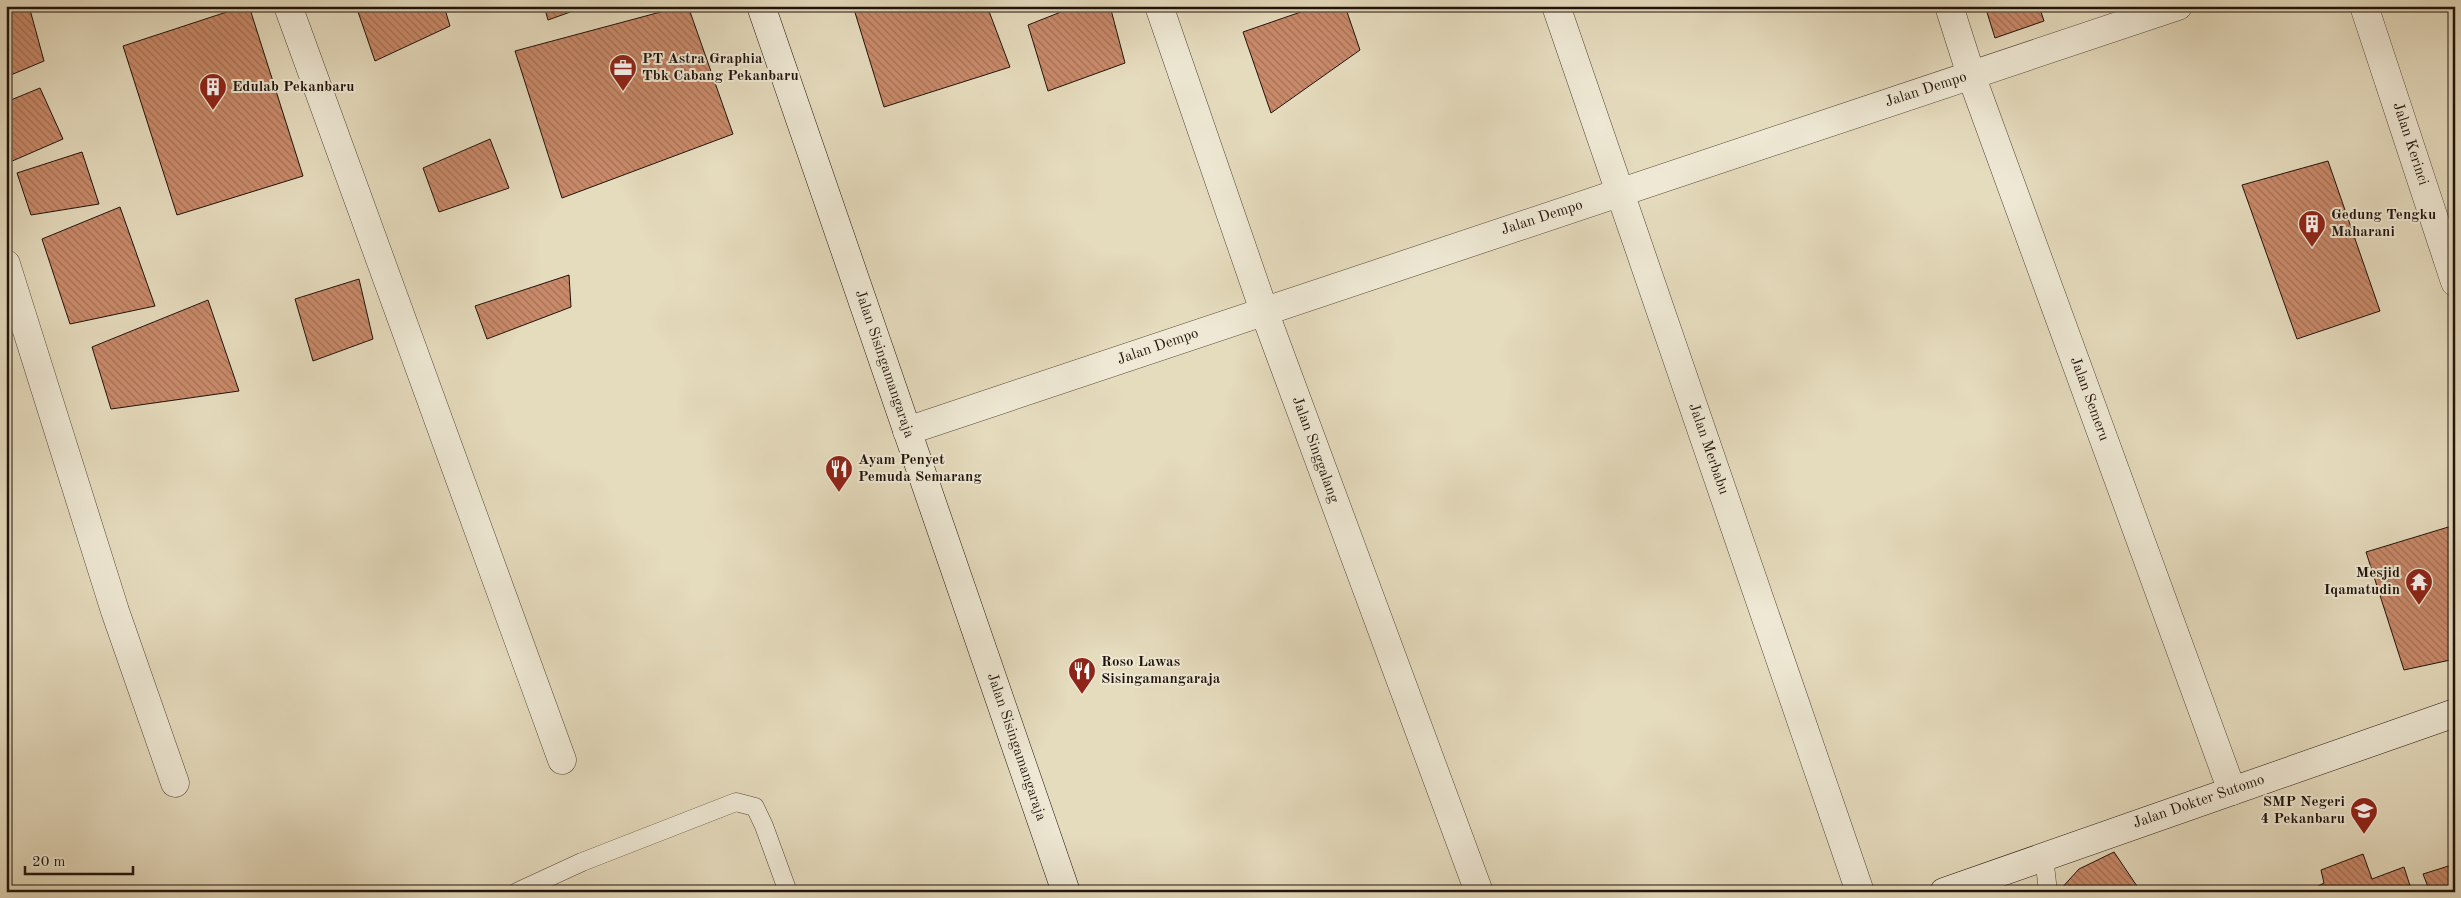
<svg xmlns="http://www.w3.org/2000/svg" width="2461" height="898" font-family="'Old Standard TT',serif">
<style>
.building{fill:url(#building-back-hatch);stroke:#20130b}
.lines{fill:none;stroke-linecap:round;stroke-linejoin:round}
.service-casing{stroke:#514538;stroke-width:19}
.minor-casing{stroke:#514538;stroke-width:29}
.secondary-casing{stroke:#20130b;stroke-width:29}
.service{stroke:#eee8d4;stroke-width:18}
.minor{stroke:#eee8d4;stroke-width:28}
.secondary{stroke:#eee8d4;stroke-width:28}
.labels{text-anchor:middle;dominant-baseline:central;stroke-width:4;stroke-linejoin:round;paint-order:stroke}
.poi-label{font-size:15px;font-weight:bold;fill:#20130b;stroke:#eee8d4;text-anchor:start}
.street-label{font-size:15px;fill:#20130b;stroke:#eee8d4}
</style>
<defs>
<pattern id="building-back-hatch" width="6" height="6" patternUnits="userSpaceOnUse" patternTransform="scale(1.25)"><rect width="6" height="6" fill="#c98a6a"/><path d="M-1 5l2 2M0 0l6 6M5-1l2 2" fill="none" stroke="#a37055"/></pattern>
</defs>
<rect width="100%" height="100%" fill="#e5dbbd"/>
<filter id="stains"><feTurbulence type="fractalNoise" baseFrequency=".004" numOctaves="4"/><feColorMatrix values="0 0 0 0 .2 0 0 0 0 .09 0 0 0 0 .02 0 0 0 .5 -.17"/></filter>
<radialGradient id="worn" r=".72"><stop offset=".6" stop-color="#630" stop-opacity="0"/><stop offset="1" stop-color="#630" stop-opacity=".3"/></radialGradient>
<path class="building" d="M29,6L44,61L6,77V14Z
M245,6H249L303,176L177,215L123,46Z
M356,6H444L450,26L375,61Z
M544,6H587L548,20Z
M683,6H688L733,134L562,198L515,51Z
M853,6H987L1010,67L884,107Z
M1076,6H1110L1125,63L1048,91L1028,25Z
M1318,6H1345L1360,50L1271,113L1243,32Z
M1985,6H2039L2044,21L1995,38Z
M40,88L63,139L10,162L6,150V102Z
M490,139L509,188L439,212L423,168Z
M82,152L99,204L31,215L17,173Z
M2328,161L2380,311L2297,339L2242,185Z
M120,207L155,306L70,324L42,239Z
M569,275L571,307L487,339L475,306Z
M359,279L373,339L313,361L295,299Z
M208,300L239,391L111,409L92,347Z
M2455,525V659L2404,670L2366,552Z
M2114,852L2141,892H2058L2079,869Z
M2363,854L2372,879L2404,867L2412,892H2306L2324,883L2321,870Z
M2455,864V892H2430L2423,874Z"/>
<g class="lines">
<defs>
<path id="service" d="M2044,856L2048,892
M517,892L582,862L736,802L755,807L764,826L788,892"/>
<path id="minor" d="M288,6L562,760
M1159,6L1264,311L1479,892
M1556,6L1860,892
M1949,6L1971,75L2232,791
M2364,6L2455,282
M6,264L115,611L175,783
M907,431L2178,6"/>
<path id="secondary" d="M761,6L1066,892
M1944,892L2455,713"/>
</defs>
<use href="#service" class="service-casing"/>
<use href="#minor" class="minor-casing"/>
<use href="#secondary" class="secondary-casing"/>
<use href="#service" class="service"/>
<use href="#minor" class="minor"/>
<use href="#secondary" class="secondary"/>
</g>
<defs>
<symbol id="office-pin" viewBox="-11 -11 22 30"><path d="M0 17L-7.5 6A9.5 9.5 0 1 1 7.5 6Z" fill="#8f2418" stroke="#eee8d4"/><path d="M-6-3h4V-5.5h4V-3h4V5H-6ZM-1-4.5V-3h2v-1.5ZM-6 0V1H6V0Z" fill="#fff"/></symbol>
<symbol id="building-pin" viewBox="-11 -11 22 30"><path d="M0 17L-7.5 6A9.5 9.5 0 1 1 7.5 6Z" fill="#8f2418" stroke="#eee8d4"/><path d="M-4-6H4V6H1V3H-1V6H-4ZM-2.5-4.3h1.7v1.8h-1.7ZM.8-4.3h1.7v1.8H.8ZM-2.5-1h1.7V.8h-1.7ZM.8-1h1.7V.8H.8Z" fill="#fff"/></symbol>
<symbol id="restaurant-pin" viewBox="-11 -11 22 30"><path d="M0 17L-7.5 6A9.5 9.5 0 1 1 7.5 6Z" fill="#8f2418" stroke="#eee8d4"/><path d="M-5-6h1v4h1v-4h1v4h1v-4h1v5L-1.5 .5V6h-2V.5L-5-1ZM5-6V6H3V1.5H1.5Q1.5-4 5-6Z" fill="#fff"/></symbol>
<symbol id="temple-pin" viewBox="-11 -11 22 30"><path d="M0 17L-7.5 6A9.5 9.5 0 1 1 7.5 6Z" fill="#8f2418" stroke="#eee8d4"/><path d="M0-6L5-2H3V0L6.5 2.5H4V6H1.5V3h-3V6H-4V2.5H-6.5L-3 0V-2H-5Z" fill="#fff"/></symbol>
<symbol id="school-pin" viewBox="-11 -11 22 30"><path d="M0 17L-7.5 6A9.5 9.5 0 1 1 7.5 6Z" fill="#8f2418" stroke="#eee8d4"/><path d="M0-5L7-2L0 1L-7-2ZM-4 1L0 2.5L4 1V4Q0 6-4 4Z" fill="#fff"/></symbol>
</defs>
<g fill-rule="evenodd">
<use href="#office-pin" x="607" y="52" width="32" height="43"/>
<use href="#building-pin" x="197" y="71" width="32" height="43"/>
<use href="#building-pin" x="2296" y="208" width="32" height="43"/>
<use href="#restaurant-pin" x="823" y="453" width="32" height="43"/>
<use href="#temple-pin" x="2403" y="566" width="32" height="43"/>
<use href="#restaurant-pin" x="1066" y="655" width="32" height="43"/>
<use href="#school-pin" x="2348" y="795" width="32" height="43"/>
</g>
<g class="labels">
<g class="poi-label">
<text x="642" y="59">PT Astra Graphia<tspan x="642" dy="17">Tbk Cabang Pekanbaru</tspan></text>
<text x="232" y="87">Edulab Pekanbaru</text>
<text x="2331" y="215">Gedung Tengku<tspan x="2331" dy="17">Maharani</tspan></text>
<text x="858" y="460">Ayam Penyet<tspan x="858" dy="17">Pemuda Semarang</tspan></text>
<text x="2400" y="573" text-anchor="end">Mesjid<tspan x="2400" dy="17">Iqamatudin</tspan></text>
<text x="1101" y="662">Roso Lawas<tspan x="1101" dy="17">Sisingamangaraja</tspan></text>
<text x="2345" y="802" text-anchor="end">SMP Negeri<tspan x="2345" dy="17">4 Pekanbaru</tspan></text>
</g>
<g class="street-label">
<text transform="translate(1926 90) rotate(-18)">Jalan Dempo</text>
<text transform="translate(2410 144) rotate(72)">Jalan Kerinci</text>
<text transform="translate(1542 218) rotate(-18)">Jalan Dempo</text>
<text transform="translate(1158 347) rotate(-19)">Jalan Dempo</text>
<text transform="translate(884 364) rotate(71)">Jalan Sisingamangaraja</text>
<text transform="translate(2089 399) rotate(70)">Jalan Semeru</text>
<text transform="translate(1708 449) rotate(71)">Jalan Merbabu</text>
<text transform="translate(1315 450) rotate(70)">Jalan Singgalang</text>
<text transform="translate(1016 747) rotate(71)">Jalan Sisingamangaraja</text>
<text transform="translate(2199 802) rotate(-19)">Jalan Dokter Sutomo</text>
</g>
</g>
<rect width="2461" height="898" fill="none" stroke="#e5dbbd" stroke-width="25"/>
<rect x="8" y="8" width="2446" height="883" fill="none" stroke="#20130b" stroke-width="2.5"/>
<rect x="12" y="12" width="2436" height="873" fill="none" stroke="#20130b"/>
<path d="M25 866v8h108v-8" fill="none" stroke="#20130b" stroke-width="2.5"/>
<text x="32" y="866" font-size="15" fill="#20130b" stroke="#eee8d4" stroke-width="4" paint-order="stroke">20 m</text>
<rect width="100%" height="100%" filter="url(#stains)"/>
<rect width="100%" height="100%" fill="url(#worn)"/>
</svg>
